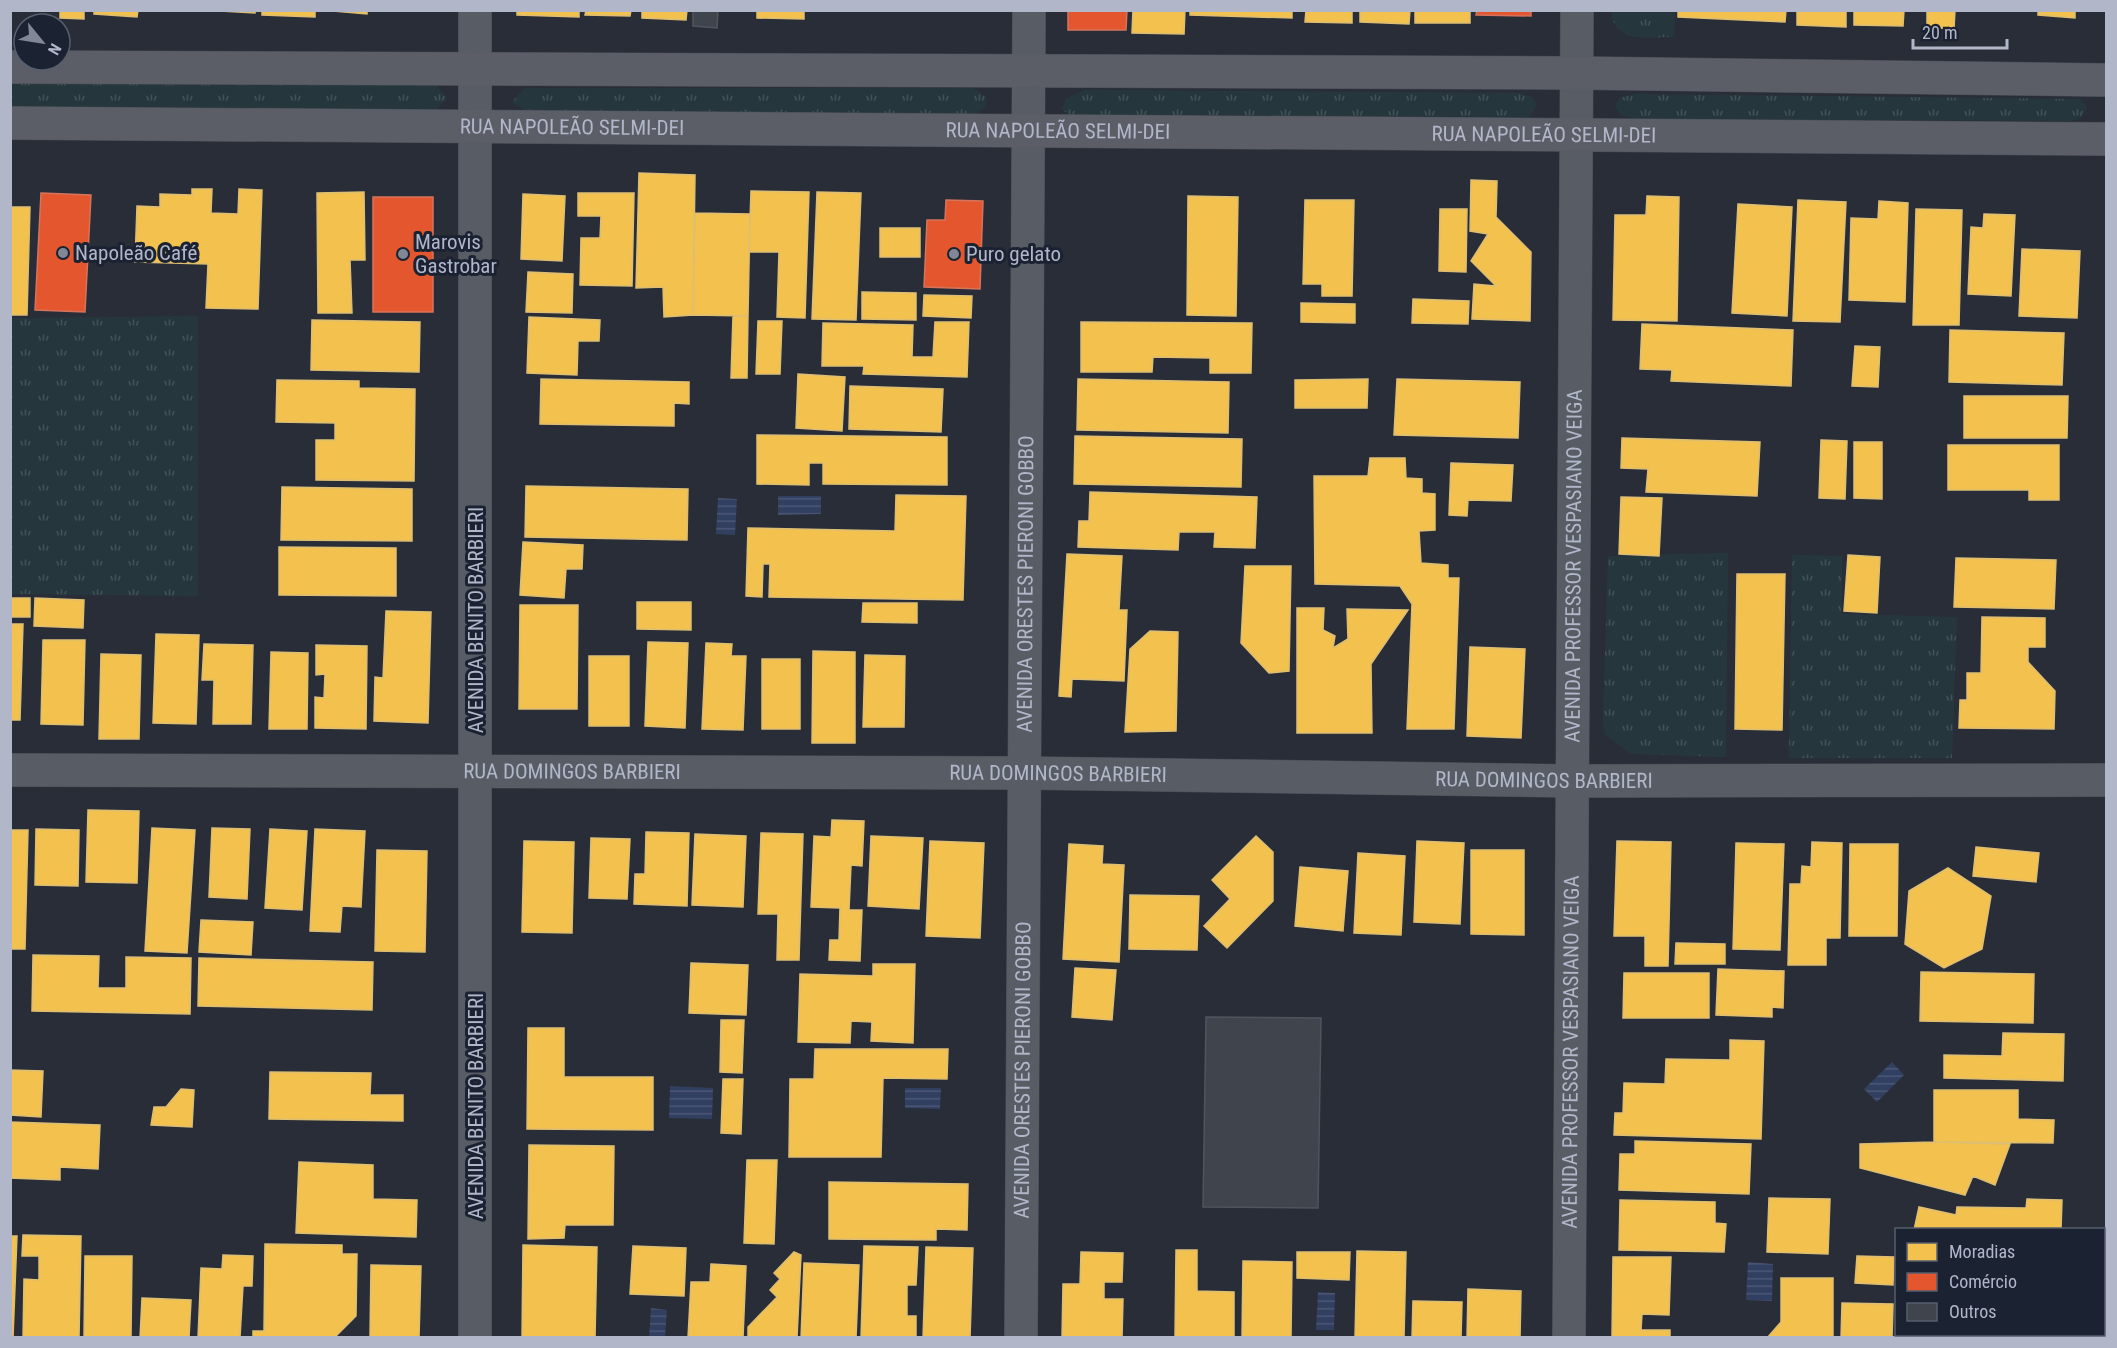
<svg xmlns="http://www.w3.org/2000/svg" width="2117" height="1348" font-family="'Roboto Condensed',sans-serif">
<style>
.grass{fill:url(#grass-tufts)}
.water{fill:url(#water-rules)}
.homes{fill:#f2c14e;stroke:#debe73;stroke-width:1.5}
.shops{fill:#e4572e;stroke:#d5745c;stroke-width:1.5}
.building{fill:#40444d;stroke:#50545f;stroke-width:1.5}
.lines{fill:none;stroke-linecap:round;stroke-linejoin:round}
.minor-casing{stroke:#444850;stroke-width:34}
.major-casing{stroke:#454a54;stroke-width:34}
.minor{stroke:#585c65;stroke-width:33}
.major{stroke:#5b5d67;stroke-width:33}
.poi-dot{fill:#818796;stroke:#1b2232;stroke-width:2}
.labels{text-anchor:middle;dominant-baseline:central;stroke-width:6;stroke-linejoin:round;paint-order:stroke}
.street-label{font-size:21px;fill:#b1b7c9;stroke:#1b2232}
.poi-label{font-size:21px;fill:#b1b7c9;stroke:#1b2232;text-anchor:start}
</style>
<defs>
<pattern id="grass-tufts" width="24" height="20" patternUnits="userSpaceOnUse" patternTransform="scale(1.5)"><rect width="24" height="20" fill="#25373d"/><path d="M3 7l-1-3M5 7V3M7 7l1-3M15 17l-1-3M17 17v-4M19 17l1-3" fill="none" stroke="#425258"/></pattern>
<pattern id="water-rules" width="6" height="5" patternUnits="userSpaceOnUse" patternTransform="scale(1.5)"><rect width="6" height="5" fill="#313f60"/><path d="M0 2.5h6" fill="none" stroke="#4c5875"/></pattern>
</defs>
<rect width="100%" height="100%" fill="#282d37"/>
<path class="grass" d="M1612,11H1675L1674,37C1651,37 1611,44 1612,11Z
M11,83L436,85L447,98L435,111L11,107Z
M525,88H973L986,97V106L975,115L527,112L512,102Z
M1084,90L1518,93L1532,97L1537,105L1529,117L1102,115L1075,117L1062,110L1066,99Z
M1635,94L2080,99L2087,107L2082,117L2072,121L1636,119L1621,115L1615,107L1619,98Z
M198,316V596L11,594V318Z
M1728,553L1726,757L1631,754L1605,734L1603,719L1608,556Z
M1792,555L1842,556V614L1957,617L1952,758H1789Z"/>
<path class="water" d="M778,496H821V514L778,515Z
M718,498L737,499L735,535L716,534Z
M1892,1062L1904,1075L1877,1102L1864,1089Z
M670,1086L713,1088L712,1119L669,1118Z
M905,1088H941L940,1109L905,1108Z
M1748,1262L1773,1264L1772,1301L1746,1300Z
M1318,1292L1335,1293L1334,1330H1316Z
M651,1308L667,1310L665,1337H649Z"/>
<path class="homes" d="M60,10H84V19L60,18Z
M94,10H138L137,17L94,14Z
M202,10H255V13Z
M262,10H315V17L262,15Z
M321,10H367V14Z
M517,10H579V17L517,15Z
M586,10H631L630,16L585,15Z
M642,10H687L686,20L642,18Z
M757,10H804V19L757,18Z
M1133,10H1185L1184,34L1132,33Z
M1190,10H1292V18L1190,15Z
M1306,10H1352V23L1305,22Z
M1360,10H1410L1409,24L1360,22Z
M1415,10H1470V23H1415Z
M1678,10H1786L1785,22L1678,17Z
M1797,10H1846V27L1797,25Z
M1854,10H1904L1903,26L1854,25Z
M1927,10H1955L1954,29L1927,27Z
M2038,10H2075V18L2038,15Z
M639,173L695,175L693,315L664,317L663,287L636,288Z
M1471,180L1497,181L1496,217L1531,252L1530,321L1472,319L1474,284L1496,286L1471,261L1488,234L1470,231Z
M192,189H212L211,213L238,214L239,189L262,190L258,309L206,308L208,264L135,262L137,206L160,207V194L192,195Z
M751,191L809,192L805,318L777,317L779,252H749Z
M364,192L365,260H350L352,313H318L317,193Z
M817,192L861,193L856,320L812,319Z
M578,193H634L632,286L580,285L581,238H600L601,216H578Z
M523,194L565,196L562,261L521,259Z
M1188,196L1238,197L1236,316L1187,315Z
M1647,196L1679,197L1677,321L1613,320L1615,215H1646Z
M1305,200H1354L1352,296H1322V284H1303Z
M1798,200L1846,202L1840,322L1793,321Z
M1879,201L1908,203L1905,302L1849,300L1851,218L1878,219Z
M1738,204L1792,207L1787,316L1732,313Z
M10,207H30L27,315H10Z
M1440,209H1467L1466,272L1439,271Z
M1916,209L1962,210L1959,325H1913Z
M695,213L750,214L748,316L693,315Z
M1984,214L2015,215L2011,296L1968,294L1971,227L1983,228Z
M880,228H920V257H880Z
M2022,249L2080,251L2077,318L2019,316Z
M528,272L573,274L572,313L526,312Z
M862,292L916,293V320L862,319Z
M924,295L972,296L971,318L923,316Z
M1413,299L1469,301L1468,324L1412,323Z
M1301,303L1355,304V323L1301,322Z
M733,316H748L747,378H731Z
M529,317L600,320L599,341H578L577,375L527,373Z
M312,320L420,322L419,372L311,370Z
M758,321H782L780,374H756Z
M935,322H969L967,377L863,374L864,366H822L823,323L913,325L912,357H933Z
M1081,322L1252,323L1251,373H1210V358L1153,357L1152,372H1081Z
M1642,324L1793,330L1791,386L1671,381L1672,370L1640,369Z
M1950,330L2064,333L2062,385L1949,382Z
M1855,346L1880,347L1878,387L1852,386Z
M798,374L845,377L842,431L796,428Z
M541,379L689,382V404L674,403V426L540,424Z
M1078,379L1229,382L1228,433L1077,430Z
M1368,379L1367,408H1295V380Z
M1397,379L1520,382L1518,438L1394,435Z
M277,380L359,381V388L415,389L414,481L316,480V440H335V423L276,422Z
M850,386L943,389L941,432L849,429Z
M1964,396H2068L2067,438H1964Z
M757,435L947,437V485L823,484V463H809V485L757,484Z
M1075,436L1242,439L1241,487L1074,484Z
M1622,438L1760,442L1757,496L1646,492L1648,469L1621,468Z
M1821,440L1847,441L1845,499L1819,498Z
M1854,442H1882V499L1854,498Z
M1948,445H2059V500H2029V490H1948Z
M1370,458H1405L1406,478L1422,479V493L1435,494V530L1419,531L1421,563L1448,565V578H1459L1454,729H1407L1412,604L1400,586L1315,584L1314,476H1368Z
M1451,463L1513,465L1511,501L1468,500L1467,516L1449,515Z
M526,486L688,489L687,540L525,537Z
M282,487L412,489V541L281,540Z
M1090,492L1257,497L1255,548L1214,547L1215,532H1179L1178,550L1078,547L1079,521H1089Z
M896,495L966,496L963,600L769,597L770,564H763L762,597L746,596L748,528L895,531Z
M1621,497L1662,498L1659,556L1619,554Z
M523,542L583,545L582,569H566L564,598L520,595Z
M279,547L396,548V596L279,595Z
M1067,554L1122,556L1119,610H1127L1124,681L1072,679L1071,697L1059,696Z
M1848,555L1880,557L1877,613L1844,611Z
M1956,558L2056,560L2054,609L1954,607Z
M1245,566H1291L1289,671L1269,673L1241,643Z
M1737,574H1785L1782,730L1735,729Z
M10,598H30V617H10Z
M35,598L84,600L83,628L34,626Z
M637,602H691V630L637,629Z
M863,603H917V623L862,622Z
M520,605H578L577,709H519Z
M1297,608H1324L1323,630L1335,636L1333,648L1348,639L1347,609L1408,610L1371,664L1372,733H1297Z
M386,611L431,612L428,723L374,721L375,677L383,678Z
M1982,617L2045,618V647H2028V662L2055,691L2054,729L1959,728L1960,700H1967V673H1981Z
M10,624H23L20,720H10Z
M1150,631L1178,632L1176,731L1125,732L1130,649Z
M156,634L199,635L196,724L153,723Z
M43,640H85L83,725L41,724Z
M648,642L688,643L685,728L645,726Z
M706,643L732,644L731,656H746L743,730L702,729Z
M204,644L253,645L251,724H213L214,680H202Z
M316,645L367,646L366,729L315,728V697L324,698L325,674L316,675Z
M1470,647L1525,649L1521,738L1467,736Z
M813,651L855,652V743H812Z
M271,652L308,653L307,729H269Z
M101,654L141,655L139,739H99Z
M865,655L905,656L904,727H863Z
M589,656H629V726H589Z
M762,659H800V729H762Z
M88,810L139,811L137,883L86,882Z
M832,820L864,821L862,866L851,865L849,910H862L860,961L829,960L830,940H839L840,908L811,907L814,836L831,837Z
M152,828L195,830L187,953L145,951Z
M212,828L250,829L247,899L209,897Z
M36,829L79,830L78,886L35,885Z
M270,829L307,831L302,910L265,908Z
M315,829L365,831L361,907L342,906L340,932L310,931Z
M10,830H28L25,949H10Z
M646,832L689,833L687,906L634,904L635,874H645Z
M761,833L803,834L799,960H777L778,914H758Z
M695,834L746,836L743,907L692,905Z
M871,836L923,838L919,909L868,906Z
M1256,836L1273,852V901L1227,948L1204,926L1230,899L1212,880Z
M591,838L630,839L627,899L589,898Z
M524,841L574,842L572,933L522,932Z
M930,841L984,843L980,938L926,936Z
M1417,841L1464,843L1460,924L1414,922Z
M1617,841L1671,842L1668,966H1645V936H1614Z
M1812,842L1842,843L1840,938H1826V965H1788L1790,884H1801L1802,866L1811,867Z
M1736,843L1784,844L1780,950L1733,949Z
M1069,844L1103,846L1102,864L1124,865L1119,962L1063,959Z
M1850,844H1898L1897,936H1849Z
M1976,847L2039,853L2036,882L1973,876Z
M377,850L427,851L425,952L375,951Z
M1471,850H1524V935L1471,934Z
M1358,853L1405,856L1401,935L1354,933Z
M1300,867L1348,871L1343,931L1295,926Z
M1948,868L1991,896L1982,949L1944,968L1905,944L1909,891Z
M1130,895L1199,896L1197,950L1129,949Z
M201,920L253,922L251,955L199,952Z
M1676,943L1725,944V964H1675Z
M33,955L99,956L98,988H126V957L191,958L190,1014L32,1011Z
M199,958L373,962L372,1010L198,1006Z
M691,963L748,965L746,1015L689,1013Z
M873,964H915L913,1043L871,1041L872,1022L851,1021L850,1043L798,1042L800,974L873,976Z
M1075,968L1116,970L1112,1020L1072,1017Z
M1718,969L1784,971L1783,1008L1772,1007V1017L1716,1015Z
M1921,972L2034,974L2033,1023L1920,1021Z
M1624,973H1709V1018H1623Z
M721,1020H744L742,1073L720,1072Z
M528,1028H564V1077H653V1130L527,1129Z
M2003,1033L2064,1034L2063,1081L1944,1078V1055L2002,1056Z
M1730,1040L1764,1041L1761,1139L1614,1135L1615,1113H1623L1624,1083L1665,1084L1666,1059L1730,1060Z
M815,1049H948L947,1079L883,1078L881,1157H789L790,1079H814Z
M10,1070L43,1071L41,1117L10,1115Z
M270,1072L371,1073L370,1095H403V1121L269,1119Z
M723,1079H743L741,1134L721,1133Z
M181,1089L194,1090L192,1127L151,1125L154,1107H166Z
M1934,1090H2018V1119L2054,1120L2053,1143L1934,1142Z
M10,1122L100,1125L98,1169L60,1167V1180L10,1178Z
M1635,1141L1751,1144L1749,1194L1619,1190L1620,1154H1635Z
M1934,1142L2010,1144L1995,1185L1973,1176L1965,1195L1860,1168V1144Z
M529,1145L614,1146L613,1225H565L564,1238L528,1239Z
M747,1160H777L774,1244L744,1243Z
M299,1162L373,1165V1199L417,1200L416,1237L296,1233Z
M829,1182L968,1184L967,1230L936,1229V1240L829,1239Z
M1769,1198L1830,1199L1828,1254L1767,1252Z
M2027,1199L2062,1200L2061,1230H1914L1919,1207L1956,1215L1957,1207L2026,1208Z
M1620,1200L1715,1202V1223L1726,1224L1724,1252L1619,1250Z
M23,1235L81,1236L79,1338H23L24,1279L39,1280V1256H22Z
M10,1236H17L13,1338H10Z
M265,1244L342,1245V1254H357L356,1316L334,1338H253V1331H264Z
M523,1245L597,1247L595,1338H522Z
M633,1246L686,1248L684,1296L630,1294Z
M864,1246L918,1247L916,1285H907V1316H916V1338H861Z
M926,1247L973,1248L970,1338H923Z
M1176,1250H1197V1291L1234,1292V1338H1175Z
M1357,1251L1406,1252L1404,1338H1355Z
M794,1252L801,1255L797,1338H748V1327L777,1297L770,1290L780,1279L774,1273Z
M1081,1252L1123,1253L1122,1282H1104V1299H1123L1122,1338H1062L1063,1284H1080Z
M1297,1252H1350L1349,1280L1297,1278Z
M223,1255L253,1256L252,1286H243L240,1337L247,1338H198L201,1268L222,1269Z
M85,1256H132L131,1338H84Z
M1857,1256L1894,1257L1893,1285L1855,1283Z
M1613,1257H1671L1669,1315L1642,1314L1641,1330H1670V1338H1612Z
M1243,1261L1292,1262L1291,1338H1242Z
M804,1263L859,1265L856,1338H801Z
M711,1264L746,1266L743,1338H688L691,1282H710Z
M371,1265L421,1266L419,1338H370Z
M1781,1278H1833V1338H1767L1781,1322Z
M1468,1289L1521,1291L1520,1338H1467Z
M142,1298L191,1300L189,1338H140Z
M1413,1301L1462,1302L1461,1338H1412Z
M1842,1303L1893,1304L1892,1338H1841Z
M1902,1334H1948V1338H1902Z
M1956,1334H2003V1338H1956Z"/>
<path class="shops" d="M1068,10H1127L1126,30H1068Z
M1477,10H1531V16L1476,15Z
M41,193L91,195L85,312L35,310Z
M373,197H433V312H373Z
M946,200L983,201L980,289L924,287L927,220H945Z"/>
<path class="building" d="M693,10H718L717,28L693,26Z
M1206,1017L1321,1018L1318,1208L1203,1207Z"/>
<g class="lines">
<defs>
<g id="minor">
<path d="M475,10V1338"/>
<path id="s1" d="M10,770L1024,773L1574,781L2106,780"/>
<path id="s2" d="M1021,1338L1029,10"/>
<path id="s3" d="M1569,1338L1577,10"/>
</g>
<g id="major">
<path d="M10,67L1577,73L2106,80"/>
<path id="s4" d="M10,123L2106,139"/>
</g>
</defs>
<use href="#minor" class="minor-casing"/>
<use href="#major" class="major-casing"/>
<use href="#minor" class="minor"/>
<use href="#major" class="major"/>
</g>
<g class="poi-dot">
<circle cx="63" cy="253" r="6"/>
<circle cx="403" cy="254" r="6"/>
<circle cx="954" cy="254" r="6"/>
</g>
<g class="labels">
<g class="street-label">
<text stroke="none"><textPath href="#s4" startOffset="562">RUA NAPOLEÃO SELMI-DEI</textPath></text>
<text stroke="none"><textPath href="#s4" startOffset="1048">RUA NAPOLEÃO SELMI-DEI</textPath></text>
<text stroke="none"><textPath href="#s4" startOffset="1534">RUA NAPOLEÃO SELMI-DEI</textPath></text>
<text stroke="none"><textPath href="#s3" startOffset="772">AVENIDA PROFESSOR VESPASIANO VEIGA</textPath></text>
<text stroke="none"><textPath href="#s2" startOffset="754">AVENIDA ORESTES PIERONI GOBBO</textPath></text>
<text transform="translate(476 620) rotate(-90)">AVENIDA BENITO BARBIERI</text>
<text stroke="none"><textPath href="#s1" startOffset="562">RUA DOMINGOS BARBIERI</textPath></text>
<text stroke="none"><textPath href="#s1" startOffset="1048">RUA DOMINGOS BARBIERI</textPath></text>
<text stroke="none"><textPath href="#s1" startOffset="1534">RUA DOMINGOS BARBIERI</textPath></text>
<text stroke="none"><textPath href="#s3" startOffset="286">AVENIDA PROFESSOR VESPASIANO VEIGA</textPath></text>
<text stroke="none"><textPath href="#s2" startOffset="268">AVENIDA ORESTES PIERONI GOBBO</textPath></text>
<text transform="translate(476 1106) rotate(-90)">AVENIDA BENITO BARBIERI</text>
</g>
<g class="poi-label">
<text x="415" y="242">Marovis<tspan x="415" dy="24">Gastrobar</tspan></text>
<text x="75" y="253">Napoleão Café</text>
<text x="966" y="254">Puro gelato</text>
</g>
</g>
<rect width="2117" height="1348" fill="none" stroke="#b1b7c9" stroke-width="24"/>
<rect x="1895" y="1228" width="210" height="108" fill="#1b2232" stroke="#575e6e" stroke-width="1.5"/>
<rect x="1907" y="1243" width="30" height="18" fill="#f2c14e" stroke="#575e6e" stroke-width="1.5"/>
<text x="1949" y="1258" font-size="18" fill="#b1b7c9">Moradias</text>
<rect x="1907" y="1273" width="30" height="18" fill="#e4572e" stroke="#575e6e" stroke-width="1.5"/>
<text x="1949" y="1288" font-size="18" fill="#b1b7c9">Comércio</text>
<rect x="1907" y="1303" width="30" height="18" fill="#40444d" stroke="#575e6e" stroke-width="1.5"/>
<text x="1949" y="1318" font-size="18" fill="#b1b7c9">Outros</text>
<g transform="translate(42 42) rotate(120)"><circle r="28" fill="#1b2232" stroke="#575e6e" stroke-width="1.5"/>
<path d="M0-4.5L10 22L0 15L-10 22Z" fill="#818796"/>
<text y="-9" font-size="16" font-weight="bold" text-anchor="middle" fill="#b1b7c9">N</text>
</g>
<path d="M1913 39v9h94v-9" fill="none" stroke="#b1b7c9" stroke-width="3"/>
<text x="1922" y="39" font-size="18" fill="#b1b7c9" stroke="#1b2232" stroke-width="4.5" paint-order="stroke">20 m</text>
</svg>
